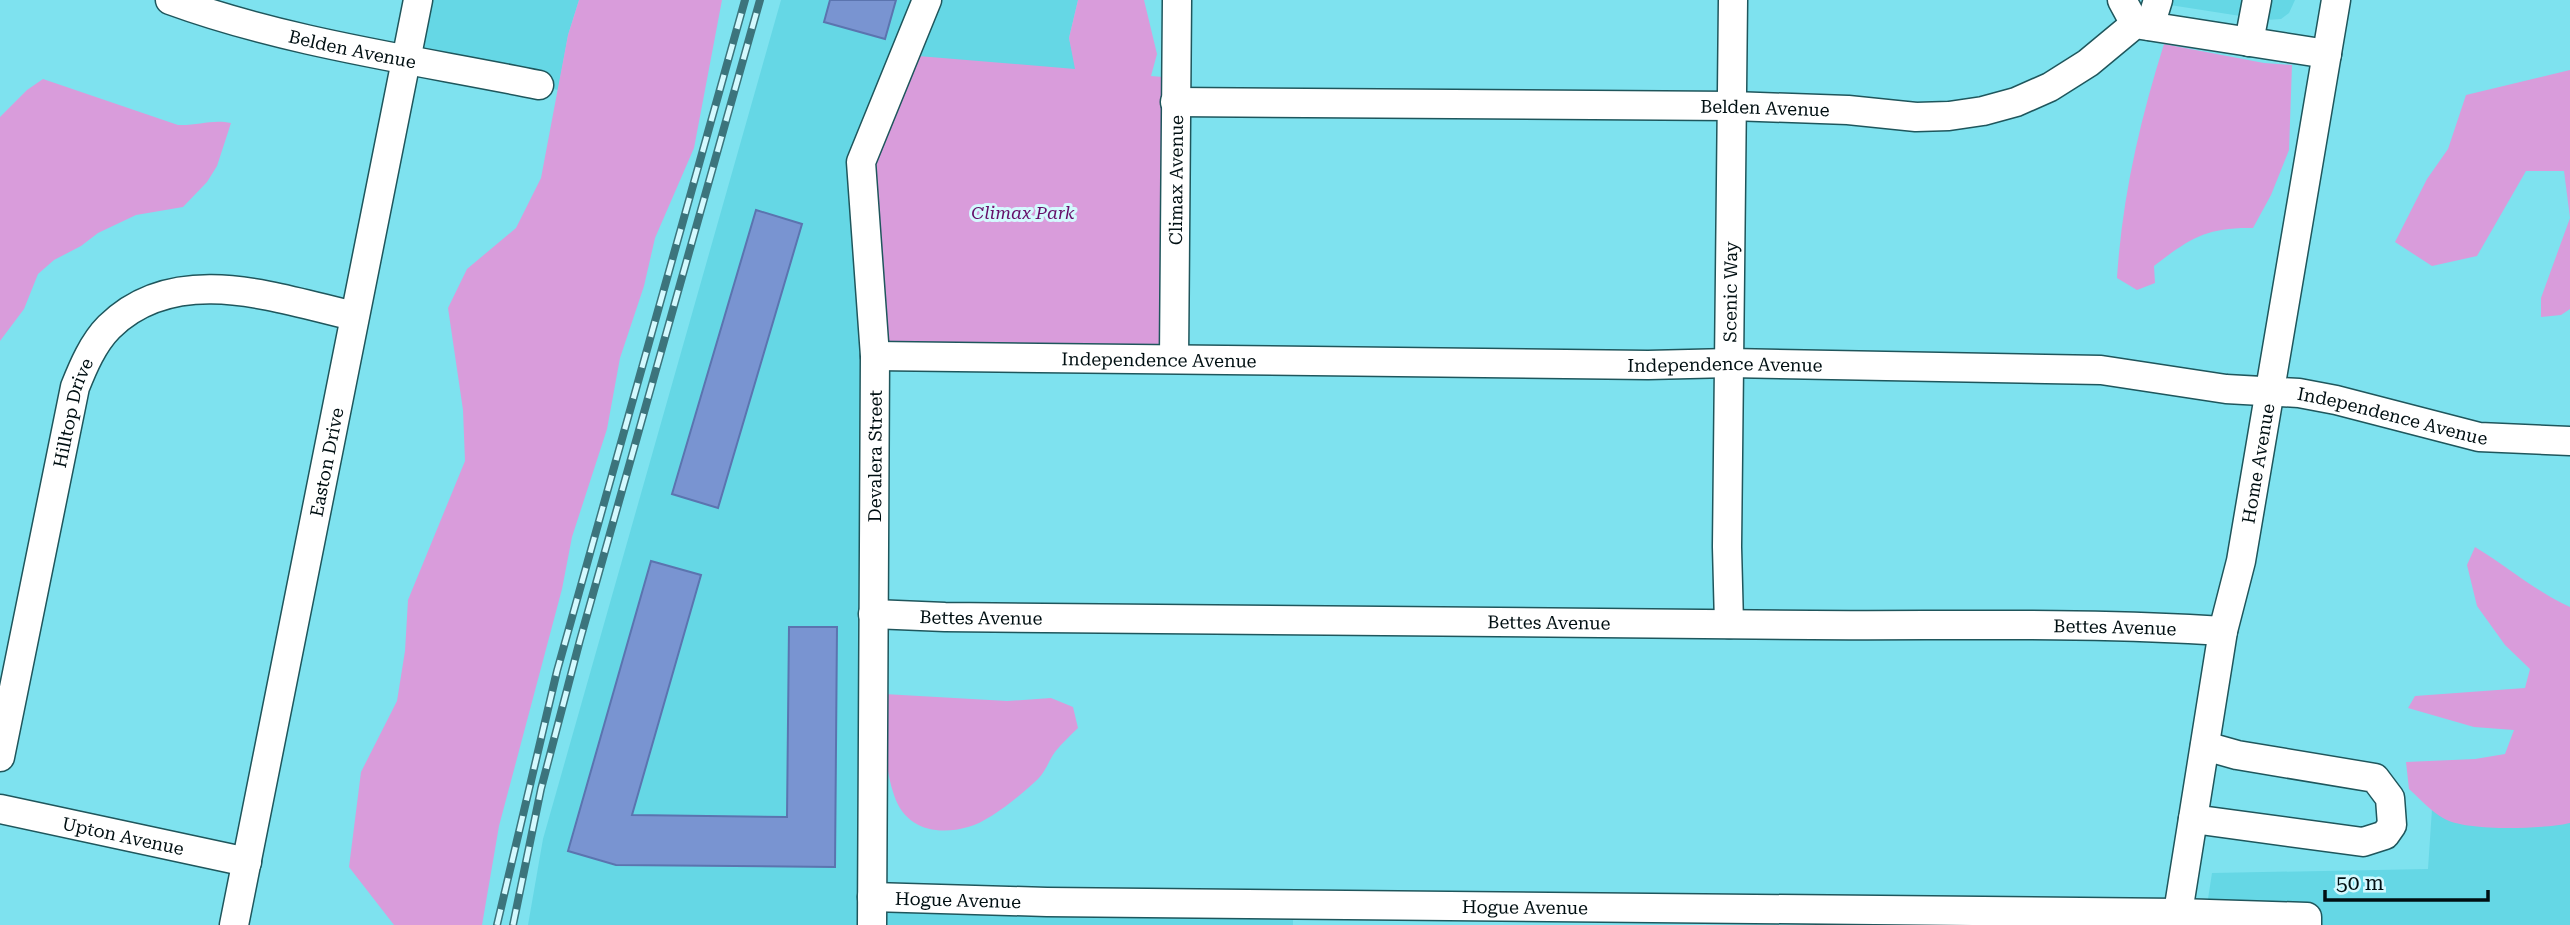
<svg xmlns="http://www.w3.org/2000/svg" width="2570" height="925" font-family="'Roboto Serif',serif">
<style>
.built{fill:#65d7e5}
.green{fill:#d99cdb}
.building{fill:#7994d1;stroke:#5b74af;stroke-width:2}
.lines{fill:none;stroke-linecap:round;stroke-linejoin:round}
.minor-casing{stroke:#1f565c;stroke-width:31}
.minor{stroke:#fff;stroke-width:28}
.rail-casing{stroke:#3c747c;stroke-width:8}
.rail{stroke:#d4f9fe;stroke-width:5;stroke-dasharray:16;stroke-linecap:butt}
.labels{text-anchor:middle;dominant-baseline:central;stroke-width:6;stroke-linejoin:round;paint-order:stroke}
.street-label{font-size:18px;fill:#000f12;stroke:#d4f9fe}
.park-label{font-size:18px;font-style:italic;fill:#640e68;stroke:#d4f9fe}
</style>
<rect width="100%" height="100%" fill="#7ee2ef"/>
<path class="built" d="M418,0H579L568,35L558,90L407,59Z
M781,0H1078L1069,38L1076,69L861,162L872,897L1293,904V925H528L543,839Z
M2160,0H2295L2289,13L2281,19L2266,20L2170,5Z
M2570,793V925H2204L2212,873L2428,869L2433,794Z"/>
<path class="green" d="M579,0H722L694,148L655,238L644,286L620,358L607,429L572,537L562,589L499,826L482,925H394L349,867L361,772L397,701L405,651L408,600L465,461L463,410L448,308L467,269L516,228L541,178L568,35Z
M1078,0H1144L1157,54L1151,76L1175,78L1174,358L875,356L861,162L906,55L1075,69L1069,38Z
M2164,44L2264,63L2292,65L2289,150L2271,195L2253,228C2206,227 2189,239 2154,266L2155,283L2137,290L2117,278C2122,198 2140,120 2164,44Z
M2570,70V309L2561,315L2541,317V298L2570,218L2564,171H2526L2477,256L2432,266L2395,242L2427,179L2448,149L2466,95Z
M43,79L178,125C197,126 212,119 231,123L217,166L207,182L183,207L136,215L98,233L81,246L54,260L38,274L24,309L0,341V117L27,90Z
M2475,547C2508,567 2535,591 2570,607V823C2545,829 2465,832 2443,818C2431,811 2420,799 2409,789L2406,762L2475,759L2505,754L2514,730L2474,727L2408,708L2415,696L2525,688L2530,669L2505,645L2477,606L2467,565Z
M884,694L1007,701L1051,698L1073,707L1078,728C1070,736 1062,743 1055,752C1049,760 1046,771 1038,779C1022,794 989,822 968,827C937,836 905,829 894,795C883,763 885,728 884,694Z"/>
<path class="building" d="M830,0H896L885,39L824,22Z
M756,210L802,224L718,508L672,494Z
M651,561L701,575L632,815L787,817L789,627H837L835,867L616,865L568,851Z"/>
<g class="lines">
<defs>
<g id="minor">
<path id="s1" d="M170,0C288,43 416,60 539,85"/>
<path d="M2122,0L2135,24"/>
<path d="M2150,26L2158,0"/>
<path d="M2249,42L2257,0"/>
<path id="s2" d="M1175,102L1732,106L1848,110L1916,117L1949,116L1983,111L2016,102L2050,87L2088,63L2135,24L2327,54"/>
<path id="s3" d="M875,356L1648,365L1730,363L2101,370L2226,389L2299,393L2336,400L2479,437L2570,441"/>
<path id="s4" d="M1174,358L1177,0"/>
<path id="s5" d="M873,614L945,617C1234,619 1523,621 1812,625C1949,626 2086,622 2223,631"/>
<path id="s6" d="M1729,624L1727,547L1733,0"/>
<path id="s7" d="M0,757L75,387C83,367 93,343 109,327C176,261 276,298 354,316"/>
<path id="s8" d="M0,809L247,862"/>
<path d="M2193,819L2363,842L2385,835L2392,825L2390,798L2375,778L2237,755L2205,746"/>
<path id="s9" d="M872,897L1047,902L2178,913L2307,917V925"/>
<path id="s10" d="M234,925L418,0"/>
<path id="s11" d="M872,925L875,356L861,162L927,0"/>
<path id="s12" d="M2176,925L2223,631L2241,561L2336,0"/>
</g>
</defs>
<use href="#minor" class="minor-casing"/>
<use href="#minor" class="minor"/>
<defs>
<path id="rail" d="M497,925L557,671L745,0
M513,925L541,789L580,640L760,0"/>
</defs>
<use href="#rail" class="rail-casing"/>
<use href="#rail" class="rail"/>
</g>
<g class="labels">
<g class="street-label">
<text stroke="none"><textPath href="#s1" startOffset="189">Belden Avenue</textPath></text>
<text stroke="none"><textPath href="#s2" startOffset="590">Belden Avenue</textPath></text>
<text stroke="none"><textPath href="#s4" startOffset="178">Climax Avenue</textPath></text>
<text stroke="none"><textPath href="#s6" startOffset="332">Scenic Way</textPath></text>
<text stroke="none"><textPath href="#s3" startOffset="284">Independence Avenue</textPath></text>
<text stroke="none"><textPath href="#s3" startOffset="850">Independence Avenue</textPath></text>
<text stroke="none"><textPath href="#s7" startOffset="352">Hilltop Drive</textPath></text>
<text stroke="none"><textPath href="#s3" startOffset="1522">Independence Avenue</textPath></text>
<text stroke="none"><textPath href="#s11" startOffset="469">Devalera Street</textPath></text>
<text stroke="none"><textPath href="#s10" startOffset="472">Easton Drive</textPath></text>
<text stroke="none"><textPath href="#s12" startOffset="469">Home Avenue</textPath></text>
<text stroke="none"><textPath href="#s5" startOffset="108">Bettes Avenue</textPath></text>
<text stroke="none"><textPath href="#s5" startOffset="676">Bettes Avenue</textPath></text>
<text stroke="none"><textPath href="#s5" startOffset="1242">Bettes Avenue</textPath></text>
<text stroke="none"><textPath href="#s8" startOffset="126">Upton Avenue</textPath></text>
<text stroke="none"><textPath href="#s9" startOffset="86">Hogue Avenue</textPath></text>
<text stroke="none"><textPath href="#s9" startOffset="653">Hogue Avenue</textPath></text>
</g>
<g class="park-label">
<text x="1023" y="212">Climax Park</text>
</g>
</g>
<path d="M2325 890v10h163v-10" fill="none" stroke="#000f12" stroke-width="3.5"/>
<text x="2336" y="890" font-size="21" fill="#000f12" stroke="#d4f9fe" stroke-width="5" paint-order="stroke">50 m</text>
</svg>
